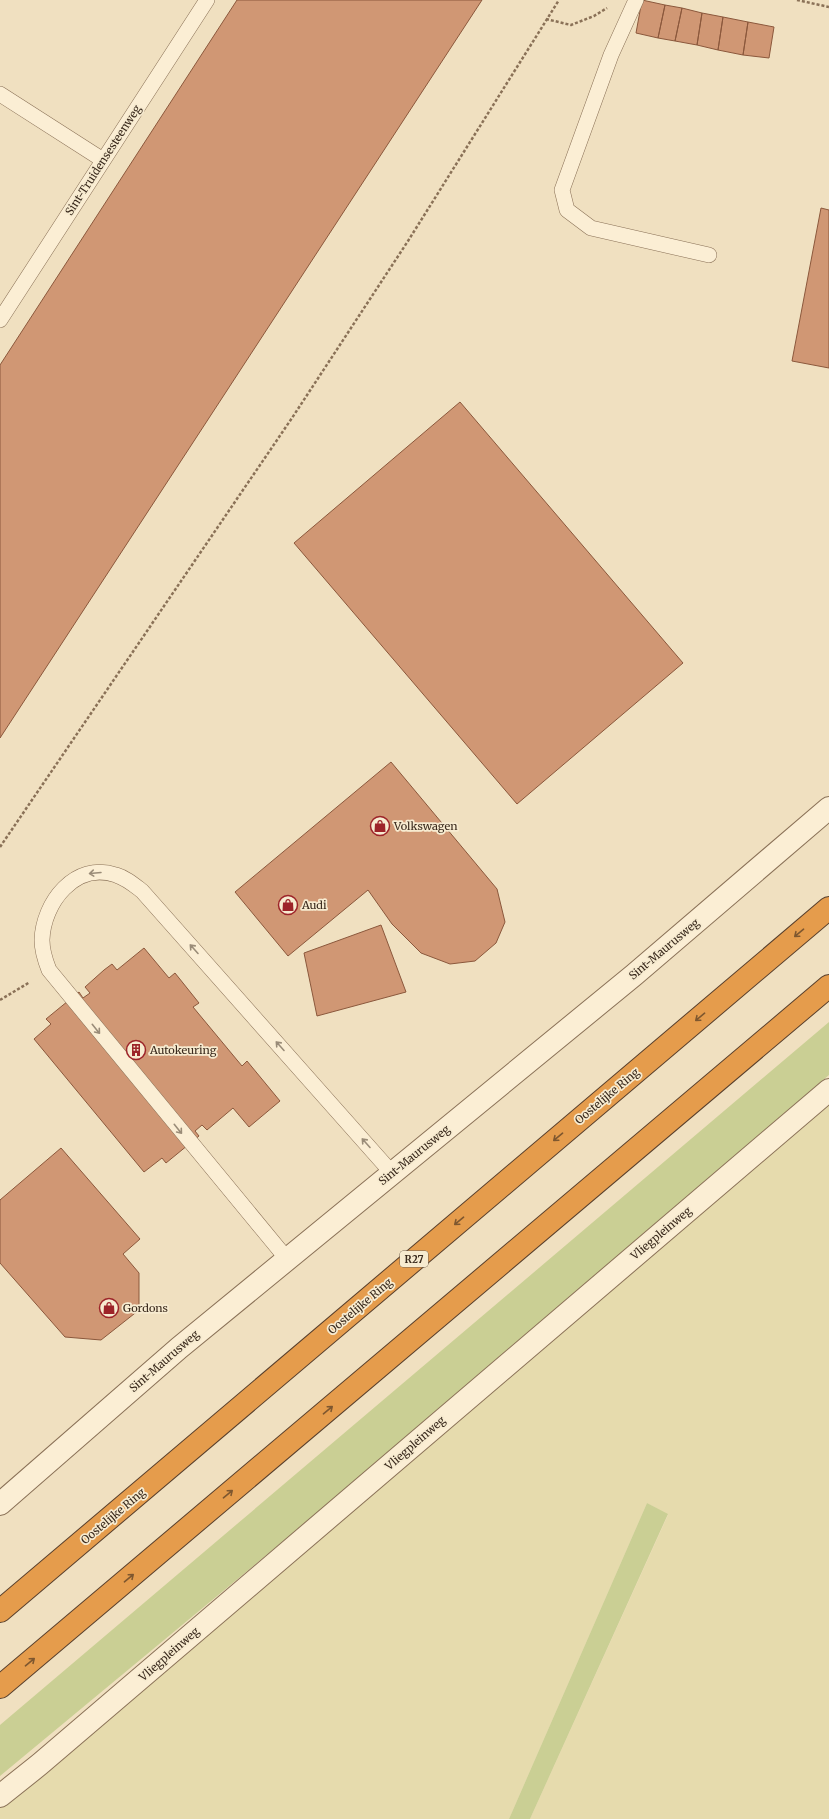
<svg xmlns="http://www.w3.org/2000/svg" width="829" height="1819" font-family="Merriweather,serif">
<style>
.farmland{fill:#e6dbad}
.green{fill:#cacf94}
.building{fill:#d09774;stroke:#8b583c}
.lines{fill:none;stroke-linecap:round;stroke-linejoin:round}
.lane-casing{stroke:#8a7157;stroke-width:16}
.street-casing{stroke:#8a7157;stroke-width:24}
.highway-casing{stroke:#583f2c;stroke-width:24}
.path{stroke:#8a7157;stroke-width:2.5;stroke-dasharray:3 2;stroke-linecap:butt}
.lane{stroke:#fbeed4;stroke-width:15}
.street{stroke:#fbeed4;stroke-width:22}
.highway{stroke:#e59c4c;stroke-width:22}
.oneway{stroke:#9a8c78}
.oneway2{stroke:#7e572f}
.labels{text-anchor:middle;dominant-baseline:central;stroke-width:3.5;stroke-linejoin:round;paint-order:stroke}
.shield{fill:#f7ebd0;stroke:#726352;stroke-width:1}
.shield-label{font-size:10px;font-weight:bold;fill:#39291c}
.street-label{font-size:11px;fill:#39291c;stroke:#f7ebd0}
.poi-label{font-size:11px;fill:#39291c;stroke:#f7ebd0;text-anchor:start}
</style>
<rect width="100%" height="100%" fill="#f0e0c0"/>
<path class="farmland" d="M829,1104V1819H530L668,1515L647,1503L509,1819H0V1805Z"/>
<path class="green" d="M829,1022V1075L293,1533L0,1776V1725Z
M647,1503L668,1514L530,1819H509Z"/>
<path class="building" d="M237,0H482L0,738V365Z
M642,0L665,5L658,38L636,33Z
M665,5L682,8L675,41L658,38Z
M682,8L702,13L697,45L675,41Z
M702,13L723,17L718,50L697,45Z
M723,17L748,22L743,55L718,50Z
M748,22L774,27L769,58L743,55Z
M821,208L829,210V368L792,361Z
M460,402L683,663L517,804L294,543Z
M391,762L497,889L505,922L496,943L475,961L450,964L421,953L392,924L368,890L288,956L235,892Z
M381,925L406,992L317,1016L304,953Z
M144,948L169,978L175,973L199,1003L193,1007L242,1066L247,1061L280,1101L249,1127L233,1108L207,1130L202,1125L195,1131L199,1136L166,1163L162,1158L144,1172L34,1039L51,1024L46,1019L79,992L83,998L90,993L85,987L104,970L112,964L117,970Z
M61,1148L140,1239L123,1254L139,1273V1310L101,1340L65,1337L0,1263V1200Z"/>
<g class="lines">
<defs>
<path id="lane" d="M636,0L611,55L562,190L567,210L591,228L709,255
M0,94L103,160
M0,320L207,0
M287,1259L49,970C45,960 42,951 42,940C43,903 75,861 116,875C126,878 133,884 142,891L392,1173"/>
<path id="street" d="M0,1504L179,1348L634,975L829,808
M0,1796L40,1764L829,1090"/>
<path id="highway" d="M0,1611L829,908
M0,1687L829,986"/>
</defs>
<use href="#lane" class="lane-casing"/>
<use href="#street" class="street-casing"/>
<use href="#highway" class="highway-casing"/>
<path class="path" d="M797,0L829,7
M546,19L571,25L594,16L607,8
M0,847L292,418L408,241L559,0
M0,1000L30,982"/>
<use href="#lane" class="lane"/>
<use href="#street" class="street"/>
<use href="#highway" class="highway"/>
</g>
<defs><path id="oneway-shaft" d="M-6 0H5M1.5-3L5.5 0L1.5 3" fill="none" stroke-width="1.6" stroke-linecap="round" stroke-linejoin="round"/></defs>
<g class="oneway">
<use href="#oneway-shaft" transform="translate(95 873) rotate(175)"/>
<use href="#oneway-shaft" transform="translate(194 949) rotate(-132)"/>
<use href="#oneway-shaft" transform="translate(96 1029) rotate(51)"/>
<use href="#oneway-shaft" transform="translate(280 1046) rotate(-132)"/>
<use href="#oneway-shaft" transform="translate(178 1129) rotate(51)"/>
<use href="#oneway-shaft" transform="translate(366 1143) rotate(-132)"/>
</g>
<g class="oneway2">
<use href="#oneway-shaft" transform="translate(799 933) rotate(140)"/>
<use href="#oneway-shaft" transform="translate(700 1017) rotate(140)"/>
<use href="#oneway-shaft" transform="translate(558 1137) rotate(140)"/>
<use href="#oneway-shaft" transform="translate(459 1221) rotate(140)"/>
<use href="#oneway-shaft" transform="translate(328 1410) rotate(-40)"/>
<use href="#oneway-shaft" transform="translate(228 1494) rotate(-40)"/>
<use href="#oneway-shaft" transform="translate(129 1578) rotate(-40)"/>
<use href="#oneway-shaft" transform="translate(30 1662) rotate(-40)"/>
</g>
<defs>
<symbol id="shop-ring" viewBox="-11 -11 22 22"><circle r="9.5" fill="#f7ebd0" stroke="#9d2429" stroke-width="1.5"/><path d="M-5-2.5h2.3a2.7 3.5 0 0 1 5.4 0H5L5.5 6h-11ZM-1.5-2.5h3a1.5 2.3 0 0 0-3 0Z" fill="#9d2429"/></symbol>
<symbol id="building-ring" viewBox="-11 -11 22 22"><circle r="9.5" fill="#f7ebd0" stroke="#9d2429" stroke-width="1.5"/><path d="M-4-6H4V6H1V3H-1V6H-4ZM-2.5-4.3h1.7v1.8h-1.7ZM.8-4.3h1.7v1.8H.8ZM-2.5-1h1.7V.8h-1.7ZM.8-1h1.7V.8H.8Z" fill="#9d2429"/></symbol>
</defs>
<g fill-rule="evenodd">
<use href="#shop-ring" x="369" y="815" width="22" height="22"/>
<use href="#shop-ring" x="277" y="894" width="22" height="22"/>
<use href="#building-ring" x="125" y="1039" width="22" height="22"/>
<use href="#shop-ring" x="98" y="1297" width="22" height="22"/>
</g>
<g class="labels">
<rect class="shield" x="400" y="1251" width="28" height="16" rx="3"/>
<g class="shield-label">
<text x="414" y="1259">R27</text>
</g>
<g class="street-label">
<text transform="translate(103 160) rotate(-57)">Sint-Truidensesteenweg</text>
<text transform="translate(664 949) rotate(-40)">Sint-Maurusweg</text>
<text transform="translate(607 1096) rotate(-40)">Oostelijke Ring</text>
<text transform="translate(414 1155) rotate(-39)">Sint-Maurusweg</text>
<text transform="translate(661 1233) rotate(-40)">Vliegpleinweg</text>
<text transform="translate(360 1306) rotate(-40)">Oostelijke Ring</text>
<text transform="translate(164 1361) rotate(-41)">Sint-Maurusweg</text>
<text transform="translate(415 1443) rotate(-41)">Vliegpleinweg</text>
<text transform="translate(113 1516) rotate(-40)">Oostelijke Ring</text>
<text transform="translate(169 1654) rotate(-41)">Vliegpleinweg</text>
</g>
<g class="poi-label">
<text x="394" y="826">Volkswagen</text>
<text x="302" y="905">Audi</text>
<text x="150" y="1050">Autokeuring</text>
<text x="123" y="1308">Gordons</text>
</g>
</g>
</svg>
